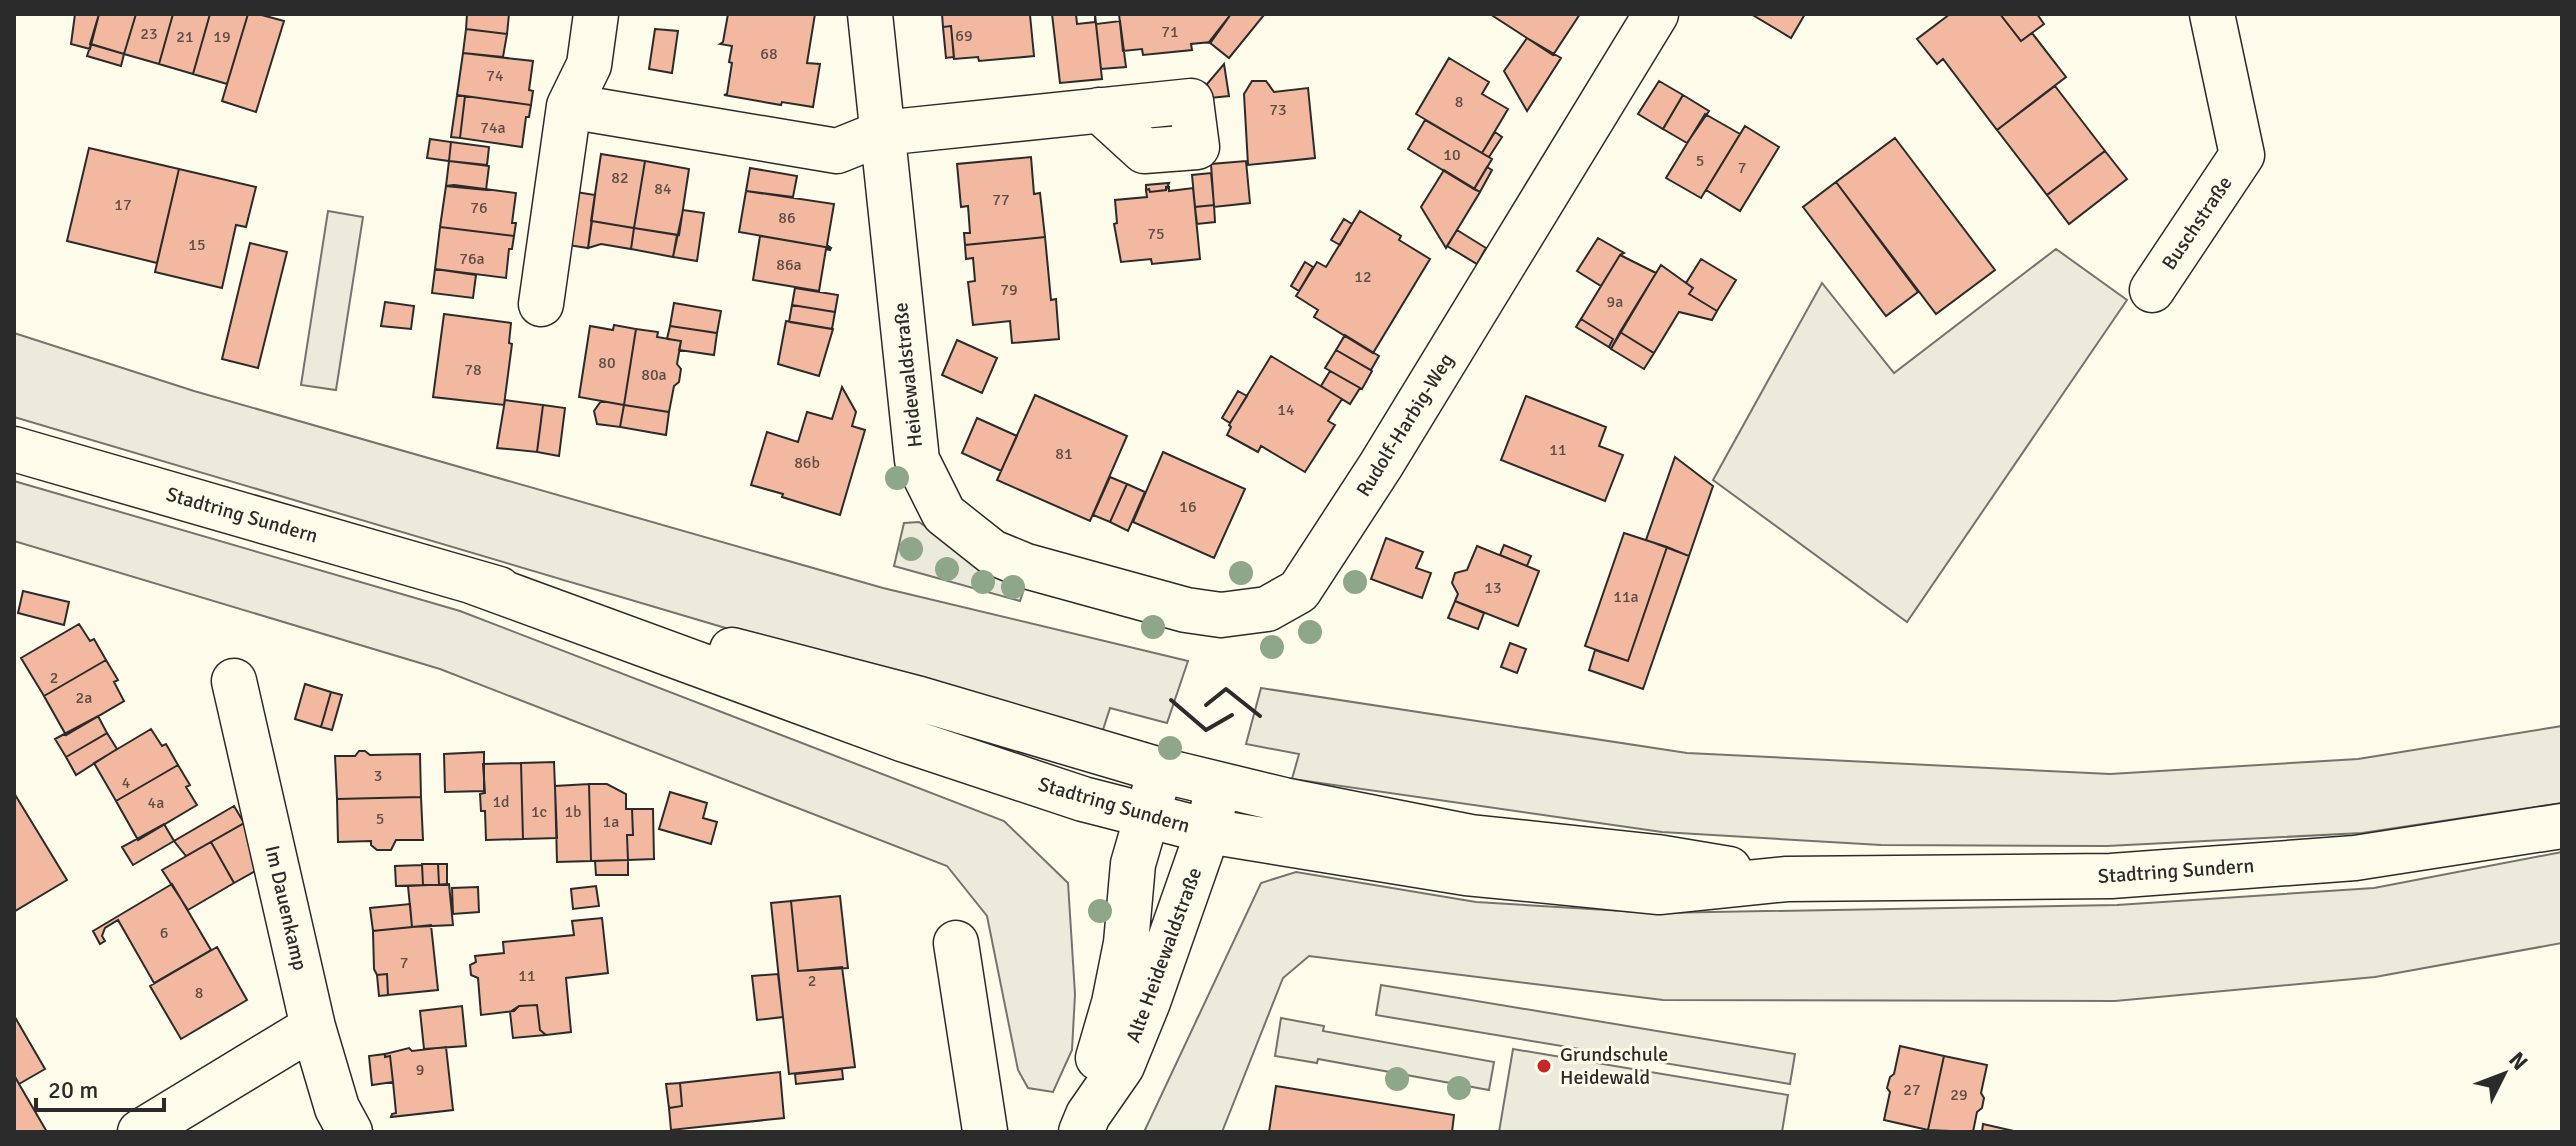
<svg xmlns="http://www.w3.org/2000/svg" width="2576" height="1146" font-family="Signika,sans-serif">
<style>
.green{fill:#ecebdb;stroke:#74746e;stroke-width:2}
.parking{fill:#eceadb;stroke:#74746e;stroke-width:2}
.building{fill:#f2b8a0;stroke:#2b2b2b;stroke-width:2}
.lines{fill:none;stroke-linecap:round;stroke-linejoin:round}
.minor-casing{stroke:#2b2b2b;stroke-width:47}
.major-casing{stroke:#2b2b2b;stroke-width:47}
.minor{stroke:#fdfbea;stroke-width:44}
.major{stroke:#fdfbea;stroke-width:44}
.wall{stroke:#2b2b2b;stroke-width:4}
.tree{fill:#8ea78a}
.poi-dot{fill:#c62828;stroke:#fdfbea;stroke-width:3}
.labels{text-anchor:middle;dominant-baseline:central;stroke-width:6;stroke-linejoin:round;paint-order:stroke}
.number-label{font-size:16px;fill:#5d4e48}
.street-label{font-size:20px;fill:#2b2b2b;stroke:#fdfbea}
.poi-label{font-size:20px;fill:#2b2b2b;stroke:#fdfbea;text-anchor:start}
</style>
<rect width="100%" height="100%" fill="#fdfbea"/>
<path class="green" d="M2056,249L2127,300L1907,622L1713,480L1822,283L1894,373Z
M14,333L194,391L883,588L1188,661L1167,723L1110,708L1100,739L14,417Z
M14,481L460,611L1004,821L1068,883L1075,994L1072,1050L1053,1092L1028,1088L1018,1070L987,916L947,866L440,669L14,541Z
M919,522L981,565L1026,583L1020,601L894,566L904,523Z
M1261,688L1687,753L2110,774L2358,759L2562,726V803L2362,833L2107,846L1881,845L1662,832L1292,779L1299,754L1246,744Z
M2562,852V943L2375,977L2115,1001L1663,1000L1309,956L1283,978L1222,1132H1144L1261,883L1296,872L1476,902L1657,913L2117,905L2374,888Z
M1381,985L1795,1054L1790,1084L1376,1015Z
M1281,1018L1324,1026L1323,1031L1494,1062L1489,1090L1318,1059L1317,1063L1275,1056Z
M1513,1049L1788,1095L1782,1132H1499Z"/>
<path class="parking" d="M328,211L363,217L336,390L301,385Z"/>
<path class="building" d="M75,14H99L90,49L71,44Z
M99,14H136L124,54L90,44Z
M136,14H173L159,64L124,54Z
M173,14H210L193,74L159,64Z
M210,14H248L227,84L193,74Z
M248,14H258L284,21L256,112L222,101Z
M467,14H509L507,34L466,29Z
M728,14H815L807,63L820,64L813,107L782,102L781,105L724,95L727,94L732,63L729,62L732,46L720,44L723,42Z
M942,14L1030,15L1034,56L979,61L978,57L954,59L951,26L943,27Z
M1052,14H1076L1077,24L1095,22V14L1102,79L1060,83Z
M1119,14H1231L1211,42L1191,44L1192,50L1143,55L1142,49L1123,51Z
M1231,14L1264,15L1229,58L1209,42Z
M1490,14H1580L1553,55Z
M1751,14H1805L1791,38Z
M1950,14H2000L2021,41L2032,33L2066,77L1997,130L1943,59L1937,64L1917,39Z
M2000,14H2037L2044,24L2021,41Z
M1120,21L1126,67L1101,69L1096,24Z
M951,26L954,57L946,58L943,27Z
M466,29L507,34L503,57L463,53Z
M655,29L678,31L672,73L649,69Z
M1527,38L1561,58L1527,111L1504,71Z
M91,44L124,54L121,66L87,56Z
M463,53L533,61L529,90L533,91L531,105L457,95Z
M1449,58L1489,82L1482,94L1508,109L1482,153L1416,114Z
M1224,64L1229,96L1210,98L1207,84Z
M1252,81H1266L1274,92L1308,88L1315,158L1248,165L1244,94Z
M1659,81L1683,95L1663,129L1638,114Z
M2055,86L2105,151L2047,195L1997,130Z
M457,95L465,96L460,138L451,137Z
M1683,95L1709,111L1687,143L1663,129Z
M465,96L531,105L529,117H526L522,147L460,138Z
M1705,114L1740,134L1701,198L1666,178Z
M1425,120L1492,159L1474,189L1408,149Z
M1745,126L1779,147L1740,211L1706,190Z
M1495,132L1502,137L1489,157L1482,153Z
M1895,138L1995,270L1936,314L1836,182Z
M430,139L451,142L449,161L427,158Z
M451,142L489,147L487,165L449,161Z
M89,148L179,169L157,263L67,241Z
M2105,151L2127,179L2069,224L2047,195Z
M601,154L645,161L634,228L591,221Z
M1031,157L1034,194L1040,193L1045,237L965,245L964,233H970L968,206L961,207L957,164Z
M449,161L489,166L486,190L446,186Z
M645,161L689,169L679,235L634,228Z
M1246,161L1250,203L1214,207L1211,164Z
M1487,167L1492,170L1480,192L1474,189Z
M750,168L797,176L793,197L746,191Z
M179,169L256,187L246,227L236,225L222,288L155,272Z
M1444,170L1480,192L1446,248L1421,207Z
M1211,173L1214,205L1195,207L1192,175Z
M1836,182L1918,292L1886,316L1803,207Z
M1169,183L1166,190L1150,192L1149,189L1146,190V185Z
M454,185L516,193L512,223H516L514,236L440,227L446,186Z
M1166,187H1169V191L1193,188L1200,259L1152,264L1151,259L1121,262L1114,224L1117,223L1115,200L1147,197L1146,190L1149,189L1150,192L1166,190Z
M746,191L834,204L827,245L831,248L739,232Z
M576,192L595,195L588,248L568,245Z
M1214,205L1215,222L1197,224L1195,207Z
M683,210L704,213L697,261L673,257Z
M1360,211L1401,236L1399,240L1430,259L1373,353L1314,317L1318,310L1296,296L1317,262L1326,267Z
M1344,219L1352,224L1340,245L1331,240Z
M592,221L634,228L631,249L601,244L588,248Z
M440,227L514,236L512,249H509L506,278L435,269Z
M634,228L677,235L673,257L631,249Z
M1457,230L1486,248L1477,264L1447,246Z
M760,236L831,248L830,250L826,249L819,291L753,280Z
M1045,237L1051,300L1056,299L1059,339L1012,343L1010,321L973,325L968,282L975,281L973,258L966,259L965,245Z
M1598,238L1624,253L1620,255L1601,286L1577,271Z
M250,243L287,252L258,368L222,359Z
M1620,255L1656,273L1611,349L1609,347L1613,339L1581,319Z
M1701,259L1736,280L1717,311L1689,294L1693,288L1686,283Z
M1305,262L1313,267L1299,291L1291,286Z
M1661,265L1693,288L1689,294L1717,311L1712,320L1679,312L1654,353L1620,332Z
M435,269L476,275L473,298L432,293Z
M795,288L838,295L835,312L792,305Z
M385,302L414,306L411,329L381,326Z
M674,303L721,311L717,333L670,326Z
M792,305L835,312L832,329L789,322Z
M444,314L511,323L509,343L512,344L504,405L433,397Z
M1581,319L1613,339L1609,347L1576,327Z
M786,321L833,329L819,376L778,364Z
M614,325L636,329L624,405L579,397L590,326L613,330Z
M670,326L717,333L714,355L679,350L681,341L667,339Z
M636,329L658,332L657,337L681,341L677,364L681,369L679,382L674,386L669,412L624,405Z
M1620,332L1654,353L1644,369L1611,349Z
M1345,335L1379,356L1371,370L1336,350Z
M957,340L997,358L982,393L942,375Z
M1336,350L1372,371L1362,389L1325,368Z
M1271,356L1342,399L1328,421L1335,425L1305,472L1261,446L1258,452L1227,435L1231,427L1229,425Z
M1330,371L1360,388L1350,404L1321,386Z
M842,387L856,412L852,426L865,430L840,515L782,497L783,494L751,485L767,432L798,442L807,412L832,419Z
M1238,391L1247,396L1230,423L1222,418Z
M1035,395L1127,436L1090,521L997,480Z
M1526,396L1606,427L1599,446L1623,455L1605,501L1501,460Z
M505,400L543,405L537,452L497,448Z
M601,401L624,405L620,427L597,424L594,411Z
M543,405L565,408L559,456L537,452Z
M624,405L669,412L666,435L620,427Z
M977,418L1017,436L1001,471L962,453Z
M1163,452L1245,489L1214,558L1133,522Z
M1675,457L1713,486L1689,556L1646,540Z
M1110,477L1127,484L1110,522L1093,515Z
M1127,484L1145,492L1128,531L1110,522Z
M1624,533L1667,547L1628,661L1585,646Z
M1386,538L1423,552L1416,568L1431,573L1422,598L1371,579Z
M1504,545L1531,556L1527,566L1500,555Z
M1477,546L1539,571L1518,626L1455,601L1458,594L1452,583L1455,573L1467,570Z
M1667,547L1689,556L1643,689L1589,670L1595,650L1628,661Z
M23,591L69,602L64,625L18,613Z
M1455,601L1484,613L1478,629L1448,618Z
M79,624L90,641L94,639L106,660L44,696L21,658Z
M1510,643L1526,649L1517,673L1501,667Z
M106,660L118,680L114,682L124,701L66,735L44,696Z
M305,684L331,692L321,727L295,719Z
M331,692L342,695L332,730L321,727Z
M98,716L107,733L66,757L55,739Z
M151,729L162,746L166,744L178,765L116,801L94,763Z
M107,733L117,749L76,775L66,757Z
M359,751H365L370,755L420,754L421,797L337,799L335,756H355Z
M484,752V791L445,792L444,754Z
M554,762L557,838L523,839L521,763Z
M521,763L523,839L486,840L485,811H481L480,794L485,793L483,764Z
M178,765L190,785L186,787L197,805L138,840L116,801Z
M589,784H607L626,794V809H632L633,835H627L628,860L591,861Z
M589,784L591,861L557,862L555,786Z
M670,792L707,803L703,818L717,822L711,844L659,829Z
M14,793L67,880L15,911L14,909Z
M421,797L423,840H396L391,850H377L371,845V841L338,842L337,799Z
M234,806L244,823L186,856L174,841Z
M632,809H653L654,859L628,860L627,835H633Z
M248,821L259,869L234,883L211,842Z
M164,824L174,841L133,865L122,847Z
M211,842L234,883L188,910L162,870Z
M628,860V875H596L595,861Z
M422,864H438L439,885H423Z
M438,864H447V885H439Z
M422,865L423,885L396,886L395,866Z
M172,884L211,950L154,983L118,920L105,928L102,936L105,941L100,944L93,931Z
M449,884L453,925L412,927L408,886Z
M596,886L599,906L573,909L571,889Z
M478,887L479,912L453,914L452,888Z
M840,896L848,968L798,971L791,901Z
M791,901L798,971L842,967L855,1067L789,1074L771,903Z
M410,904L412,927L373,931L370,908Z
M602,918L608,973L566,978L571,1032L546,1035L540,1030L537,1005L519,1006L514,1011L481,1015L478,978L471,975L470,965L476,962L475,956L504,953L503,942L574,935L572,921Z
M431,925L438,990L388,995L387,974L377,975L374,969L373,931Z
M217,947L247,1000L181,1039L150,986Z
M387,974L388,995L379,996L377,975Z
M778,974L783,1017L757,1020L752,976Z
M537,1005L540,1030L546,1035L513,1038L510,1012L519,1006Z
M462,1006L466,1046L424,1049L420,1011Z
M16,1019L45,1069L19,1084L14,1075V1021Z
M1900,1046L1944,1056L1928,1130L1884,1120L1890,1092L1887,1088L1890,1077L1894,1074Z
M446,1047L453,1110L391,1117L392,1114L396,1113L393,1082L390,1056L385,1057V1054L409,1048L412,1051Z
M385,1054V1057L390,1056L393,1082L372,1085L369,1056Z
M1944,1056L1987,1065L1981,1093L1984,1098L1982,1108L1977,1112L1973,1132L1928,1130Z
M842,1069L843,1079L796,1084L795,1074Z
M780,1072L784,1118L671,1130L669,1108L682,1106L680,1083Z
M14,1075L19,1084L47,1132H14Z
M680,1083L682,1106L669,1108L666,1084Z
M1276,1086L1454,1115L1452,1132H1269Z
M1983,1124L2018,1132H1982Z"/>
<g class="lines">
<defs>
<path id="minor" d="M870,14L917,460L944,514L992,552L1026,566L1186,610L1221,615L1267,609L1299,591L1381,465L1656,14
M569,106L837,151L882,133L1191,101L1197,147L1144,151L1099,110
M2152,290L2242,155L2212,14
M541,304L569,106L589,65L596,14
M234,681L313,1027L337,1108L350,1132
M956,943L985,1131
M1098,1058L1114,1003L1126,943L1133,864L1158,778
M140,1132L313,1027
M1081,1132L1088,1115L1122,1066L1148,1002L1208,831L1218,785"/>
<path id="major" d="M14,449L499,589
M471,581L902,739L1083,799L1208,831L1466,873L1659,892L1787,879L2111,876L2355,858L2562,826
M732,650L920,699L1160,770L1284,800L1471,837L1657,857L1729,869"/>
</defs>
<use href="#minor" class="minor-casing"/>
<use href="#major" class="major-casing"/>
<use href="#minor" class="minor"/>
<use href="#major" class="major"/>
<path class="wall" d="M1171,700L1206,730L1232,715
M1206,705L1226,689L1260,716"/>
</g>
<g class="tree">
<circle cx="897" cy="478" r="12"/>
<circle cx="911" cy="549" r="12"/>
<circle cx="947" cy="569" r="12"/>
<circle cx="1241" cy="573" r="12"/>
<circle cx="983" cy="582" r="12"/>
<circle cx="1355" cy="582" r="12"/>
<circle cx="1013" cy="587" r="12"/>
<circle cx="1153" cy="627" r="12"/>
<circle cx="1310" cy="632" r="12"/>
<circle cx="1272" cy="647" r="12"/>
<circle cx="1170" cy="748" r="12"/>
<circle cx="1100" cy="911" r="12"/>
<circle cx="1397" cy="1079" r="12"/>
<circle cx="1459" cy="1088" r="12"/>
</g>
<circle class="poi-dot" cx="1544" cy="1066" r="8"/>
<g class="labels">
<g class="number-label">
<text x="1170" y="32">71</text>
<text x="149" y="34">23</text>
<text x="964" y="36">69</text>
<text x="185" y="37">21</text>
<text x="222" y="37">19</text>
<text x="769" y="54">68</text>
<text x="495" y="76">74</text>
<text x="1459" y="102">8</text>
<text x="1278" y="110">73</text>
<text x="493" y="128">74a</text>
<text x="1452" y="155">10</text>
<text x="1700" y="161">5</text>
<text x="1742" y="168">7</text>
<text x="620" y="178">82</text>
<text x="663" y="189">84</text>
<text x="1001" y="200">77</text>
<text x="123" y="205">17</text>
<text x="479" y="208">76</text>
<text x="787" y="218">86</text>
<text x="1156" y="234">75</text>
<text x="197" y="245">15</text>
<text x="472" y="259">76a</text>
<text x="789" y="265">86a</text>
<text x="1363" y="277">12</text>
<text x="1009" y="290">79</text>
<text x="1615" y="302">9a</text>
<text x="607" y="363">80</text>
<text x="473" y="370">78</text>
<text x="654" y="375">80a</text>
<text x="1286" y="410">14</text>
<text x="1558" y="450">11</text>
<text x="1064" y="454">81</text>
<text x="807" y="463">86b</text>
<text x="1188" y="507">16</text>
<text x="1493" y="588">13</text>
<text x="1626" y="597">11a</text>
<text x="54" y="678">2</text>
<text x="84" y="698">2a</text>
<text x="378" y="776">3</text>
<text x="126" y="783">4</text>
<text x="501" y="802">1d</text>
<text x="156" y="803">4a</text>
<text x="539" y="812">1c</text>
<text x="573" y="812">1b</text>
<text x="380" y="819">5</text>
<text x="611" y="822">1a</text>
<text x="164" y="933">6</text>
<text x="404" y="963">7</text>
<text x="527" y="976">11</text>
<text x="812" y="981">2</text>
<text x="199" y="993">8</text>
<text x="420" y="1070">9</text>
<text x="1912" y="1090">27</text>
<text x="1959" y="1095">29</text>
</g>
<g class="street-label">
<text transform="translate(2197 223) rotate(-56)">Buschstraße</text>
<text transform="translate(908 375) rotate(-96)">Heidewaldstraße</text>
<text transform="translate(1405 425) rotate(-58)">Rudolf-Harbig-Weg</text>
<text transform="translate(242 515) rotate(16)">Stadtring Sundern</text>
<text transform="translate(1114 805) rotate(16)">Stadtring Sundern</text>
<text transform="translate(2176 871) rotate(-4)">Stadtring Sundern</text>
<text transform="translate(286 908) rotate(77)">Im Dauenkamp</text>
<text transform="translate(1164 955) rotate(-70)">Alte Heidewaldstraße</text>
</g>
<g class="poi-label">
<text x="1560" y="1054">Grundschule<tspan x="1560" dy="23">Heidewald</tspan></text>
</g>
</g>
<rect width="2576" height="1146" fill="none" stroke="#2b2b2b" stroke-width="32"/>
<g transform="translate(2504 1074) rotate(48)" stroke="#fdfbea" stroke-width="6" paint-order="stroke">
<path d="M0-6L14 30L0 20L-14 30Z" fill="#2b2b2b"/>
<text y="-12" font-size="22" font-weight="bold" text-anchor="middle" fill="#2b2b2b">N</text>
</g>
<path d="M36 1098v12h128v-12" fill="none" stroke="#2b2b2b" stroke-width="4"/>
<text x="48" y="1098" font-size="24" fill="#2b2b2b" stroke="#fdfbea" stroke-width="6" paint-order="stroke">20 m</text>
</svg>
